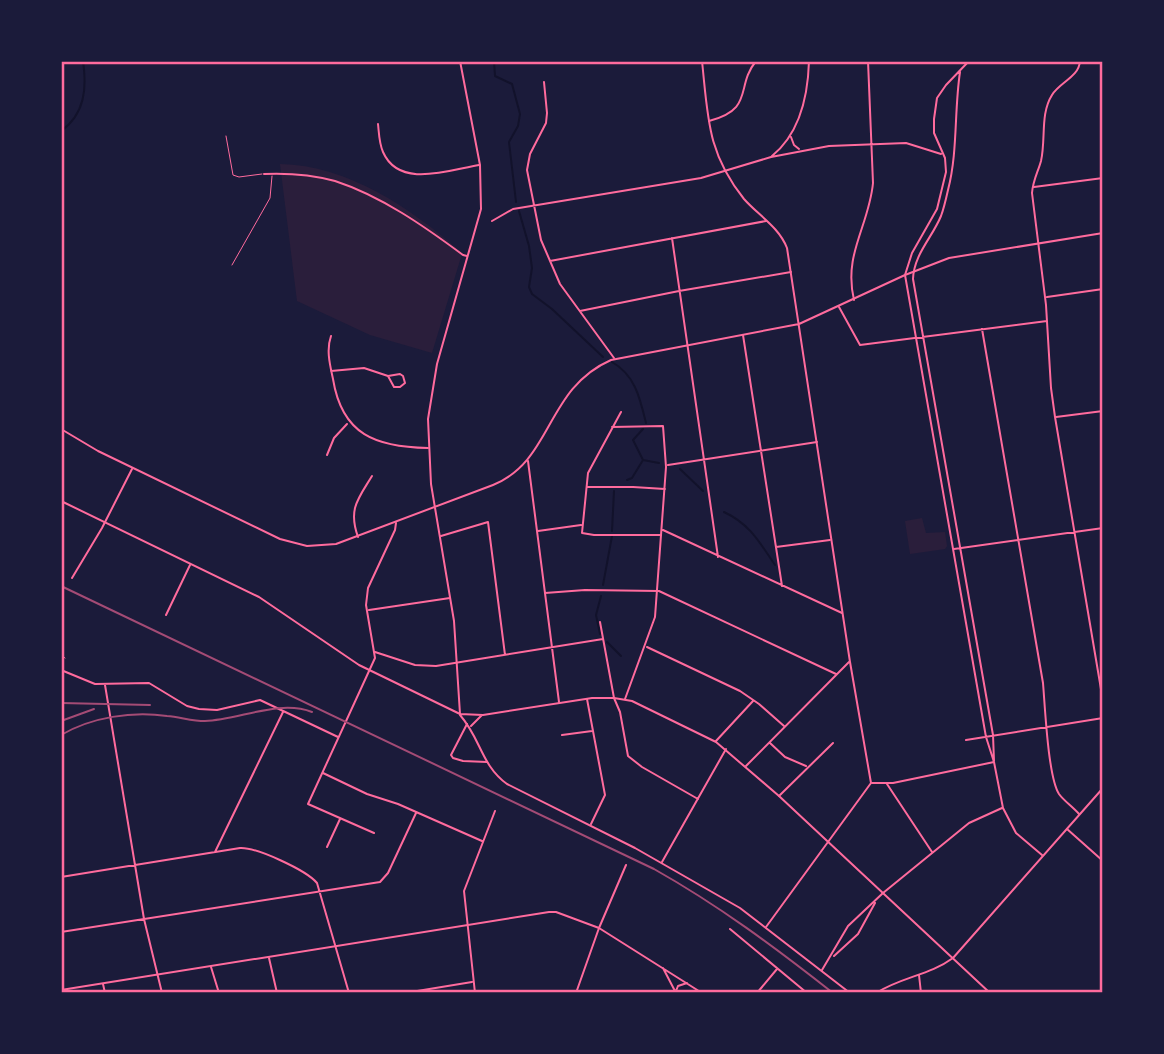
<svg xmlns="http://www.w3.org/2000/svg" width="1164" height="1054" font-family="'Source Serif 4',serif">
<style>
.green{fill:#2a1e3b}
.lines{fill:none;stroke-linecap:round;stroke-linejoin:round}
.stream{stroke:#12122b;stroke-width:2}
.service{stroke:#ff6b9d;stroke-width:1}
.minor{stroke:#ff6b9d;stroke-width:2}
.tertiary{stroke:#ff6b9d;stroke-width:2}
.secondary{stroke:#ff6b9d;stroke-width:2}
.rail{stroke:#a44b75;stroke-width:2}
.neatline{fill:none;stroke:#ff6b9d;stroke-width:2.5}
</style>
<rect width="100%" height="100%" fill="#1b1b3a"/>
<path class="green" d="M280,164C348,165 410,208 460,251L461,257L432,353L370,335L297,301Z
M922,518L926,533L945,532L947,546L945,549L910,554L905,521Z"/>
<g class="lines">
<path class="stream" d="M494,61L495,76L512,84L520,114L518,126L509,142L516,202
M61,131C85,114 87,88 83,61
M519,211L529,246L532,268L529,287L532,294L552,309L603,357
M612,362C635,375 640,398 646,423
M643,429L633,440L643,460L659,463
M680,469L703,491
M627,480L632,478L643,460
M724,512C750,524 760,543 775,565
M612,531L614,491
M603,585L612,536
M600,634L596,615L601,596
M607,642L621,656"/>
<path class="service" d="M226,136L233,175L239,177L262,174
M232,265L270,198L272,176
M61,655L65,658"/>
<path class="minor" d="M969,61L946,85L937,98L934,119V133L945,158L946,172L937,209L912,253L905,275L986,737L994,762L1003,808L1016,833L1042,855
M1080,61C1079,77 1060,82 1052,95C1040,114 1046,139 1041,161C1038,172 1033,180 1032,193L1046,305L1051,388L1055,417L1103,701
M960,72C954,112 958,151 948,190C946,199 944,208 941,216C932,238 914,254 913,279L993,735L994,761
M544,82L547,113L546,123L530,154L527,170L541,240L560,284L614,358
M709,121C755,109 735,87 756,61
M378,124C379,133 379,143 383,152C399,189 449,170 479,165
M791,137L794,145L799,149
M772,156C799,134 808,96 809,61
M264,174C287,173 313,175 335,181C381,196 424,226 463,255L467,256
M1034,187L1103,178
M492,221L513,209L701,178L771,157L829,146L906,143L941,154
M672,238L718,557
M550,261L766,221
M1047,297L1103,289
M854,300C843,254 869,226 873,183L868,61
M839,307L860,345L1047,321
M580,311L679,291L791,272
M982,329L1043,683C1045,706 1048,777 1059,794C1064,801 1073,807 1079,814
M743,335L782,586
M331,336C326,350 330,365 333,379C342,435 376,447 428,448
M331,371L364,368L388,376L400,374L403,376L405,383L400,387H394L388,376
M621,412L588,473L582,533L594,535H660
M1056,417L1103,411
M612,427L663,426L666,467L655,617L625,699
M327,455L334,438L347,424
M528,461L559,702
M668,465L817,442
M587,487H633L665,489
M663,530L842,613
M538,531L581,525
M441,536L488,522L505,655
M358,537C348,509 358,499 372,476
M776,547L830,540
M954,549L1103,528
M72,578L102,528L132,469
M545,593L585,590L659,591L836,674
M369,610L450,598
M166,615L190,565
M600,622L614,698L620,712L628,756L642,767L698,799
M647,647L740,691L759,704L784,726
M375,652L415,665L436,666L603,639
M61,670L95,684L149,683L187,706L199,709L217,710L260,700L338,737
M105,685L144,919L162,993
M587,699L605,795L591,824
M467,724L451,755L453,758L463,761L487,762
M562,735L592,731
M966,740L1103,718
M716,741L753,701
M770,743L785,757L806,766
M746,766L849,662
M323,773L367,794L398,804L482,841
M872,783H893L994,762
M887,784L932,852
M779,796L833,743
M1067,829L1103,861
M374,833L308,804L375,658L366,605L368,588L395,530L396,523
M327,847L340,819
M215,852L283,712
M662,862L726,749
M61,877L240,848C256,847 306,870 317,883L349,993
M730,929L807,993
M61,932L380,882L388,873L416,813
M834,956L858,934L875,903
M269,958L277,993
M211,967L219,993
M822,970L848,926L883,893L969,823L1002,808
M919,975L921,993
M103,984L105,993
M405,993L472,982
M475,993L464,891L495,811
M576,993L599,928L626,865
M757,993L777,969"/>
<path class="tertiary" d="M702,61C708,117 707,153 744,199C758,215 779,227 787,248L850,662L871,783L766,927
M61,429L98,451L280,539L307,546L336,544L493,485C553,461 545,389 611,360L799,324L905,275L949,258L1103,233
M460,714L454,621L431,484L428,419L437,364L481,209L480,165L460,61"/>
<path class="secondary" d="M61,501L259,597L359,665L460,714L483,715L592,698H614L632,701L716,742L779,796L990,993
M460,715C481,739 481,765 507,784L635,848L740,908L850,993
M471,726L482,715
M663,968L676,993
M61,990L549,912H556L599,928L702,993
M676,991L678,986L687,983
M876,993C901,977 930,975 953,958L1103,788"/>
<path class="rail" d="M61,586L654,869C718,905 776,948 833,993
M61,703L150,705
M61,721L94,709
M61,735C92,717 132,711 167,716C180,717 192,721 205,721C239,720 279,699 312,712"/>
</g>
<rect width="1164" height="1054" fill="none" stroke="#1b1b3a" stroke-width="126"/>
<rect x="63" y="63" width="1038" height="928" class="neatline"/>
</svg>
